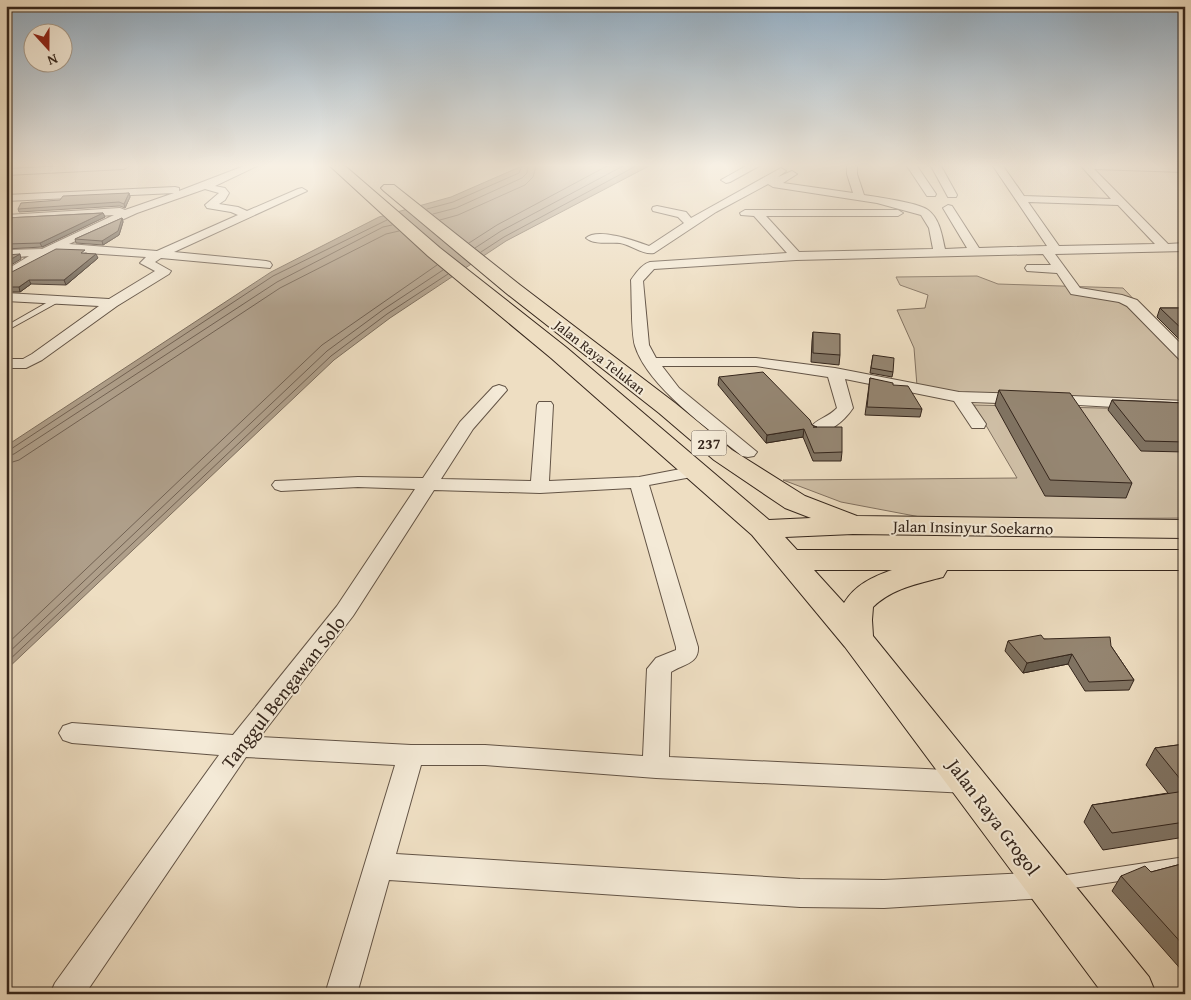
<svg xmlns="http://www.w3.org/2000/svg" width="1191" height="1000" font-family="'Gentium Book Plus',serif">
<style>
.green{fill:#cfbfa6;stroke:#827261}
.water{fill:#af9f8a;stroke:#7e6f5e}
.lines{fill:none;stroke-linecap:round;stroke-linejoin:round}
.shore{stroke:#726253;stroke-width:1}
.service-casing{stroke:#635446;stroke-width:2}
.minor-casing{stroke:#635446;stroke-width:2}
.primary-casing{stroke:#35261c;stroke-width:2}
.service{fill:#f4ead7;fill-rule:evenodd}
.minor{fill:#f4ead7;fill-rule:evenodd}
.primary{fill:#eedec2;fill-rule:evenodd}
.wall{fill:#807362;stroke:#35261c}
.shaded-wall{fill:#685e50;stroke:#35261c}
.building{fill:#958672;stroke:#35261c}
.labels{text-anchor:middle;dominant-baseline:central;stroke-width:4;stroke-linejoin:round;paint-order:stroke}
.far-street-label{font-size:14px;fill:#35261c;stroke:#f4ead7}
.shield{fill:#f4ead7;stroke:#6e6154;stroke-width:1}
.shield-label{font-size:15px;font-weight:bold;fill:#35261c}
.street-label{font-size:16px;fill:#35261c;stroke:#f4ead7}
.near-street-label{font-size:19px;fill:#35261c;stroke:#f4ead7}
</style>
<rect width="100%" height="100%" fill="#eedec2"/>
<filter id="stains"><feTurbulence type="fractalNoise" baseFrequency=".004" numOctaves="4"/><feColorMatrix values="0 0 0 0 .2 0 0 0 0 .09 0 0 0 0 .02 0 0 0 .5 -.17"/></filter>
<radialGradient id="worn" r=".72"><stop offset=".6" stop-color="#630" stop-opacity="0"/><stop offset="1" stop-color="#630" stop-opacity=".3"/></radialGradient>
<path class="green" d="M977,276L998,284L1123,288L1185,353V403L988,396L917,386L914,348L897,310L925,308L928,295L900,285L896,277Z
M974,405L1185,410V518L936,520L841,502L783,480L1017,478Z"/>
<path class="water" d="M522,166H649L506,241L390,318L334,360L6,670V446L271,272L379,217L451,197Z"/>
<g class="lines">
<path class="shore" d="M427,209L453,202L519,173L522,166
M433,214L456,208L522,178L527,173L528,166
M440,220L458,215L525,185L533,177L536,166
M469,243L497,225L607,166
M475,248L501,231L623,166
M481,252L504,237L636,166
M6,450L11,449L273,276L387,220
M6,456L14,454L277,282L383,227L392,225
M6,464L19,460L280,288L386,234L399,231
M6,645L322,345L437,265
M6,655L327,351L384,309L443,270
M6,663L331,356L387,314L448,274"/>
<defs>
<path id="service" d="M55,298L62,300L6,331V326Z
M1185,857V871L1060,890L1054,888L1052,883L1054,878L1060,876Z"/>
<path id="minor" d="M67,166H129L124,169L6,175V169Z
M244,166H257L215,186L225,188L229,193L225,200L219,204L238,207L247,211L298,189L302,188L307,191L174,252L266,261L270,262L272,265L270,268L161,258L155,262L171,271L169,274L117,306L42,360L26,368H6V359H23L32,354L99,306L6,301V293L109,299L155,271L140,263L146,257L57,251L6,279V270L29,256L6,258V250L42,249L114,215L6,221V215L120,208L125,210L174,193L6,201V195L175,187L179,188V191ZM205,189L219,193L205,205L207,208L231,212L238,215L157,251L69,244L137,213Z
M746,166H759L730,182L726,183L721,180Z
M847,166H857V174L864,195C878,197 919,203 928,210C940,219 942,236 945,249L967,248L943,208L948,205L952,206L979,248L1047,246L993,166H1003L1024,196L1111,199L1081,166H1185V172L1094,169L1168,244L1185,243V251L1055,254L1080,288L1122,295L1137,300L1185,348V361L1180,360L1127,306L1119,302L1071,294L1057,273L1027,271L1025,268L1027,265H1051L1043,254L796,260L654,269L643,281L649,345L656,358H756L835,368L959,392L1022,394L1028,396L1030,399L1028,402L1022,404L971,402L986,424L984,428H972L954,401L845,379L853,408C845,420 828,436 812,432L810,428C816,419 829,417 837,408L828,377L756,366H662L679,388L757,452L754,456L748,457L742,456C709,429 648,387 635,346C631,332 632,296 631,280C635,274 642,264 650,262L787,253L754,216L741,215L740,213L745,210H898L903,213L898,216H766L799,252L933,249L929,228L921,215L877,203L773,187L768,184L716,212L654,253C643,255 631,245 620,243C610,242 594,245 586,238C597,227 636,241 649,246L684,223L678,217L653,211L652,209L653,207L657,206L686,212L691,218L781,168L786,171L778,177L792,171L797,174L783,183L853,193L847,174ZM1028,202L1118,205L1155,244L1059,246Z
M907,166H917L936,194L935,196H927Z
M931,166H941L957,195L956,197H948Z
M499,385L505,387L507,390L473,429L441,479L531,481L537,405L539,402H551L553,405L549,481L639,477L696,466L702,467L705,471L702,475L649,485L698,647C699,664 683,664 671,672L669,757L968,771L977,774L981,782L977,790L968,793L656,778L485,765H421L396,854L800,879L884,880L1046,872L1056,876L1061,885L1056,894L1046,898L884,908L800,907L389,880L357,994H325L395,765L246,757L85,994H50L55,983L219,755L72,743L63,740L59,733L63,726L72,723L233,735L337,606L415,489L358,487L281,491L275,489L272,485L275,481L358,477L423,478L460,422L493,387ZM631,488L676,647V650L656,658L647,669L643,756L485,745H411L260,737L353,616L434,490L540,493Z
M1049,395L1185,401V411L1043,403L1041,400L1043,397Z"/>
<path id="primary" d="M330,166H345L440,248L567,348L769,520L811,518L785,508L714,460L659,413L506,293L384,191L381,188L384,185H394L520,285L675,403L732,450L805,496L857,516L1185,520V538L853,534L785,537L797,550H1185V570H947L943,577C917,584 893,588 873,607L872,620L873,636L1149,977L1156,994H1103L845,647L752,535L551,358L428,256ZM814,570H892C872,577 855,585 844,603Z"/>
</defs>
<use href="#service" class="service-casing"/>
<use href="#minor" class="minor-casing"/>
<use href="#primary" class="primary-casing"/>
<use href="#service" class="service"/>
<use href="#minor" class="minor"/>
<use href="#primary" class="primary"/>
</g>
<path class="wall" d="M129,193L130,197L125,208L120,206L19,212L18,209Z
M103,213L105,217L42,247L6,249V218Z
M122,218L123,222L119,235L103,245L76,243L75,239Z
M86,253L98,258L66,285L31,284L20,292H6V275Z
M1160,308H1185V345L1157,317Z
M813,332L840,355L839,365L811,362L812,341Z
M873,355L893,372L892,377L870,373Z
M719,377L812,425L842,452L841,461H813L803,437L766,443L718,385Z
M870,378L893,385L922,409L920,417L865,415Z
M999,390L1132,483L1126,498L1045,496L995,405Z
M1112,400L1185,403V452L1141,451L1108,410Z
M1044,639L1111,646L1134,680L1129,690L1085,691L1068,664L1023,673L1005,651L1008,641Z
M1185,744V837L1103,850L1084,822L1092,805L1168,793L1146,765L1155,748Z
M1185,863V974L1112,891L1121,876L1151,872Z"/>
<path class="shaded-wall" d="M129,193L130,197L125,208L124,204Z
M103,213L105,217L42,247L40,243Z
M122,218L123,222L119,235L103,245L102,241Z
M20,254L21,259L6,268V262Z
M96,254L98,258L66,285L64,280Z
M29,280L31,284L20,292L19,287Z
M804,429L803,437L766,443L767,435Z
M1072,654L1068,664L1023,673L1027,663Z"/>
<path class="building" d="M129,193L124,204L119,202L18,209L21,203L60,200L63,196Z
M103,213L40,243L6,244V218Z
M122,218L118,231L102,241L75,239Z
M56,249L85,250L81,253L96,254L64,280H29L19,287H6V275Z
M20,254L6,262V255Z
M1160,308H1185V332Z
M813,332L840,334V355L813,353Z
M873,355L894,358L893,372L871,368Z
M763,372L810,420L812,425L817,427H813H842V452L814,453L804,429L767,435L719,377Z
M870,378L893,383V385L908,386L922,409L867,407Z
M999,390L1070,393L1132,483L1050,480Z
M1112,400L1185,403V442L1145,441Z
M1041,635L1044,639L1110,637L1111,646L1134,680L1089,682L1072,654L1027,663L1008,641Z
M1185,744V785L1155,748Z
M1185,791V822L1112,833L1092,805Z
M1185,863V947L1121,876L1145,866L1151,872Z"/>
<linearGradient id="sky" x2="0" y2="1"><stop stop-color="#91acc2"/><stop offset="0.54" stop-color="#f7f0e4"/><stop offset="1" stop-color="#f7f0e4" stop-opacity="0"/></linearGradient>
<rect width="1191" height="306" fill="url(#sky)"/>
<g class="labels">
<g class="far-street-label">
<text transform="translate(600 357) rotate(38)">Jalan Raya Telukan</text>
</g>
<rect class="shield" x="691.5" y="430.5" width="35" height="25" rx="4"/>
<g class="shield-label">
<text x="709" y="443">237</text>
</g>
<g class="street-label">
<text transform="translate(973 527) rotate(1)">Jalan Insinyur Soekarno</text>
</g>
<g class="near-street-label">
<text transform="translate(283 692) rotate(-52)">Tanggul Bengawan Solo</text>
<text transform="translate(994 817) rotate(53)">Jalan Raya Grogol</text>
</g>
</g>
<rect width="1191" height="1000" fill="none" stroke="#eedec2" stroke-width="25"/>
<rect x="8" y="8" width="1176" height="985" fill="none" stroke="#35261c" stroke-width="2.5"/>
<rect x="12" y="12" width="1166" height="975" fill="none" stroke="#35261c"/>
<g transform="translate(48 48) rotate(159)"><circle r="24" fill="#f4ead7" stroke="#a89c8c"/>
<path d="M0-4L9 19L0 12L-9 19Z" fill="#8f2418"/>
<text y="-8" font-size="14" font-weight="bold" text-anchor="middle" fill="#35261c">N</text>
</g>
<rect width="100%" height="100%" filter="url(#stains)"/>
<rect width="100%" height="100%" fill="url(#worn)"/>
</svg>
